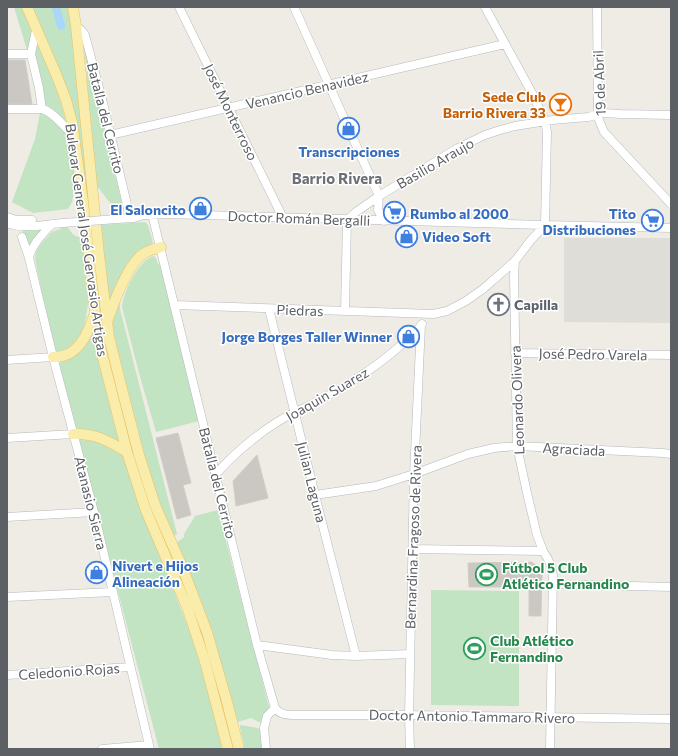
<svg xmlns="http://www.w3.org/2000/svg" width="678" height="756" font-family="Commissioner,sans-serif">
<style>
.industrial{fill:#dfddd8}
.green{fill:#c2e4c2}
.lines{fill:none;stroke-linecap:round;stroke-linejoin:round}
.canal{stroke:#a8d7fa;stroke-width:8}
.building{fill:#cbc8c3;stroke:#d2cdc3}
.minor-casing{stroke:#b6b9bd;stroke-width:9}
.major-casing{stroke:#eac261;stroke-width:11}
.minor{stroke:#fff;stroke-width:8}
.major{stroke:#faedac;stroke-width:10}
.minor-bridge-casing{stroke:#b6b9bd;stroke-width:9;stroke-linecap:butt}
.minor-bridge{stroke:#fff;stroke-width:8}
.labels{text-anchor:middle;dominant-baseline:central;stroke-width:3;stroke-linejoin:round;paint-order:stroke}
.street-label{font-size:14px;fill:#5c6064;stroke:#fff}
.food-label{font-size:14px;font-weight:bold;fill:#c56008;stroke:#fff;text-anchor:end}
.shop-label{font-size:14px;font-weight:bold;fill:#366cbe;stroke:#fff;text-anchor:end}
.worship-label{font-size:14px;font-weight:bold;fill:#5b616d;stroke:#fff;text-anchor:start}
.leisure-label{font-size:14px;font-weight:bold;fill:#27864d;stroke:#fff;text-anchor:start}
.neighbourhood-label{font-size:15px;font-weight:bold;fill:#6d7176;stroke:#fff}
</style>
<rect width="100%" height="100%" fill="#eeece4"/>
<path class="industrial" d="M564,238H671V323L564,322Z"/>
<path class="green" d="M14,7H22L52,76L61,103L68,129L72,156L76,184L72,202L68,209L33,213L12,202L35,139L40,113V105L30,60Z
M32,7H68L72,28L91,204H86L66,88L50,47Z
M84,44L123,207L114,208L97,186L92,139Z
M145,222L148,225L153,243C148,247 142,248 137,253C127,262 116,288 110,301H109L100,225Z
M88,226H93L106,334L185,587L204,634L235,749H233L214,675L201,634L149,508L137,473L108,362L100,316Z
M68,227C71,234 76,237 82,238L89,298L85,323L79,338L73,344L66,350L56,352L42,293L35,259L36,252L40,245L52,232L62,228Z
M22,229H43L30,248L23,233Z
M153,256L156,258L158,264L161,265L199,421L156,432L139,373L122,307C123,293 138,261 153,256Z
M120,299V309L177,534L173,537L159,502L143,454L116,347L112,323L114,316Z
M93,330L120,442H118C104,435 95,428 78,429L76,427L59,364L61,362L68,359Z
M81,438L92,439L114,450L123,456L142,510L190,632L209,693L222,749H159L79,442Z
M218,510L269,707L261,723L251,718L238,722L214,640L175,544L184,537V534L195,516Z
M431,590L519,591V706L431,705Z
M240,725L253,727L260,729L262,749H245L240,728Z"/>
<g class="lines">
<path class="canal" d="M56,7L61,26"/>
</g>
<path class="building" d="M7,60H25L32,104H7Z
M178,433L191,483L183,485L191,515L177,519L156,438Z
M257,455L268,498L236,506L233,481Z
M531,562L536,565L542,573L541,616H529V582H505V587H469L468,563Z"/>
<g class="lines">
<defs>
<path id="minor" d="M179,7L283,218
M294,7L379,196L378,210L384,221
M597,7L598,114L599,120L604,132L671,204
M76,26L81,30L85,35L103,103L129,213
M36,30L31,54L39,88L42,109
M7,54H31
M7,109H42C54,112 65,128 74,136
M110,135L505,44
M152,214L257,645L275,708
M7,217L16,220H32
M117,219L134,218L144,215L166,214L545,225L671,228
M7,223C23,230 47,224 63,223
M22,237L29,258L53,357L94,512L150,749
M29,257C33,243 42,235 52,224
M515,261L514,276L517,446L527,493L537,535L543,551L548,559L551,566L553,575L550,749
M174,305L433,314L447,311L466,301L483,289L515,261L531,240L545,225L547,132L545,121L532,93L485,7
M269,309L315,495L356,656
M345,311L347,220L356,212L379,196L458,148L485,135L500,130L515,126L553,120L588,117L604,113L621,114L671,115
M515,353L671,355
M7,360L53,357
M7,438L73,434
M216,474C237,450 267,426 295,412C301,409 308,407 314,403C345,387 374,369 400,346C408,339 416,333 422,324
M315,495L376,486L414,474L468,454L494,448L517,446L663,453L671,454
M7,517L94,512
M412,549L543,551
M552,584L671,587
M7,597L113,592
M257,645L332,655L356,656L410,654
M7,675L130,667
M275,708C280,714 285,715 293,715H409L671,719
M102,749L149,745
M266,749L264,728L267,716L275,708
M410,749L409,715L414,474L421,325"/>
<path id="major" d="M27,7L56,74L66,100L72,122L83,202L95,313L101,350L127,452L145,508L187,607L204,658L228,749
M73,7L76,26L99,255L109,337L123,393L139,455L155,505L183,569L207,632L227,702L239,749
M108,319C114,302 128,264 143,254C148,250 155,249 161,247
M53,357C78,358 88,334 94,315
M73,434C96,433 108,441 127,452"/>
</defs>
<use href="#minor" class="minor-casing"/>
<use href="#major" class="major-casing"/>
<use href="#minor" class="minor"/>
<use href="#major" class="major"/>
<defs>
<path id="minor-bridge" d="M63,223L117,219"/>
</defs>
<use href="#minor-bridge" class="minor-bridge-casing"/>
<use href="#minor-bridge" class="minor-bridge"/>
</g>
<defs>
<symbol id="bar-ring" viewBox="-11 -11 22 22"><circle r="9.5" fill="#fff" stroke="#e8710a" stroke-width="1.5"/><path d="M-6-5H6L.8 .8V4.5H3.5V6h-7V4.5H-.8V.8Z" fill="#e8710a"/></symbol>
<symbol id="shop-ring" viewBox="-11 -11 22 22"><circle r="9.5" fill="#fff" stroke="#3f7fe0" stroke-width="1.5"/><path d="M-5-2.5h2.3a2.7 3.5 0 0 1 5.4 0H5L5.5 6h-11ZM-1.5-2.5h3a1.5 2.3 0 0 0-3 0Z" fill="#3f7fe0"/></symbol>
<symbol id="supermarket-ring" viewBox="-11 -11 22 22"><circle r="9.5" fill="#fff" stroke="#3f7fe0" stroke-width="1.5"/><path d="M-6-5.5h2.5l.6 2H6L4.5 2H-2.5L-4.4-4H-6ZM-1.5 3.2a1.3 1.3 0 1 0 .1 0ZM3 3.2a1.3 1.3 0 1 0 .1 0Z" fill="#3f7fe0"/></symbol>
<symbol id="church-ring" viewBox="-11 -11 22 22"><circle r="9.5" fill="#fff" stroke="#6b7280" stroke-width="1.5"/><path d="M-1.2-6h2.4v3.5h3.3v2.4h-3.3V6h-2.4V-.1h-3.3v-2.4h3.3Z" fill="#6b7280"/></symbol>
<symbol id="stadium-ring" viewBox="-11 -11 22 22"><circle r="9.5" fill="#fff" stroke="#2e9e5b" stroke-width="1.5"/><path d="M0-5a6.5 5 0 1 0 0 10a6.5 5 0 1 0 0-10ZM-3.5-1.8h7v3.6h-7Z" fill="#2e9e5b"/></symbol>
</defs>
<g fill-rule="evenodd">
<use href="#bar-ring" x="548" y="92" width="25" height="25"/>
<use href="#shop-ring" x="336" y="116" width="25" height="25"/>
<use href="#shop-ring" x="188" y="196" width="25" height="25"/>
<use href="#supermarket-ring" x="382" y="200" width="25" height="25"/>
<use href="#supermarket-ring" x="640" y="208" width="25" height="25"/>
<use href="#shop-ring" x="394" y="224" width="25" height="25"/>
<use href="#church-ring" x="486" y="292" width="25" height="25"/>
<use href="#shop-ring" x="396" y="324" width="25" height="25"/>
<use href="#shop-ring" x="84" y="560" width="25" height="25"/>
<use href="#stadium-ring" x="474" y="562" width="25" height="25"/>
<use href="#stadium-ring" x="462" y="636" width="25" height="25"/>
</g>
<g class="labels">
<g class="street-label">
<text transform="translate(599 83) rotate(-92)">19 de Abril</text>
<text transform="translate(307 90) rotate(-13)">Venancio Benavidez</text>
<text transform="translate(231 112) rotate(64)">José Monterroso</text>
<text transform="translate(106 118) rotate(76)">Batalla del Cerrito</text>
<text transform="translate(435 163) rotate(-30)">Basilio Araujo</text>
<text transform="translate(299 218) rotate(2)">Doctor Román Bergalli</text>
<text transform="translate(87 240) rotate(82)">Bulevar General José Gervasio Artigas</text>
<text transform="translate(300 310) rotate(2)">Piedras</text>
<text transform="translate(593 354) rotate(1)">José Pedro Varela</text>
<text transform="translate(327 394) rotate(-30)">Joaquin Suarez</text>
<text transform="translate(517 400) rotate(-92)">Leonardo Olivera</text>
<text transform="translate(574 449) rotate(3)">Agraciada</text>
<text transform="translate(312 482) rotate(76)">Julian Laguna</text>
<text transform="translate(218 483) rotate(76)">Batalla del Cerrito</text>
<text transform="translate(91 503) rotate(76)">Atanasio Sierra</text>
<text transform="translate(413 537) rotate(-88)">Bernardina Fragoso de Rivera</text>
<text transform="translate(69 671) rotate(-4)">Celedonio Rojas</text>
<text transform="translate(472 716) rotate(1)">Doctor Antonio Tammaro Rivero</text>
</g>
<g class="food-label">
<text x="546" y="96">Sede Club<tspan x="546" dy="16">Barrio Rivera 33</tspan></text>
</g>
<g class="shop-label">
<text x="349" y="151" text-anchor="middle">Transcripciones</text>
<text x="186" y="209">El Saloncito</text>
<text x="410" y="213" text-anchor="start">Rumbo al 2000</text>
<text x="636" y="213">Tito<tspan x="636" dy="16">Distribuciones</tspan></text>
<text x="422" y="236" text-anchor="start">Video Soft</text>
<text x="392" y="336">Jorge Borges Taller Winner</text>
<text x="112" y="565" text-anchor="start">Nivert e Hijos<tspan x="112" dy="16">Alineación</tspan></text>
</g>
<g class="worship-label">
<text x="514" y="304">Capilla</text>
</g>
<g class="leisure-label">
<text x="502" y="567">Fútbol 5 Club<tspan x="502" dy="16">Atlético Fernandino</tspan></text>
<text x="490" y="640">Club Atlético<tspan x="490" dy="16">Fernandino</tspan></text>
</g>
<g class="neighbourhood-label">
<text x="337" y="178">Barrio Rivera</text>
</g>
</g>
<rect width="678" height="756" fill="none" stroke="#5c6064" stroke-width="16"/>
</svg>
